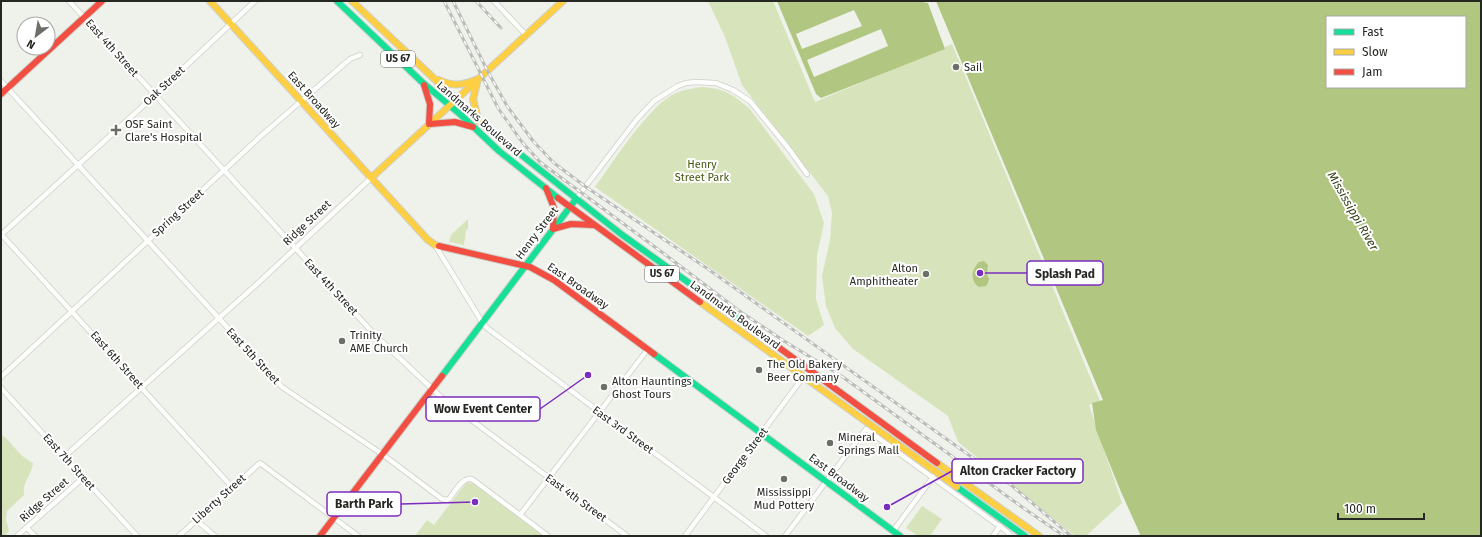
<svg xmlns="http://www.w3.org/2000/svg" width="1482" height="537" font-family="'Fira Sans',sans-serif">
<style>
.green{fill:#d7e4bb}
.water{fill:#b1c781;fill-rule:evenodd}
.pier{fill:#eff2ea}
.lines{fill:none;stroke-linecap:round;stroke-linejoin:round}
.street-casing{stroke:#cdcfc9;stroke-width:6}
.fast-casing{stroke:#cdcfc9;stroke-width:8}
.slow-casing{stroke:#cdcfc9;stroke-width:8}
.jam-casing{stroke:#cdcfc9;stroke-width:8}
.street{stroke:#fdfdfc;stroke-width:4.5}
.fast{stroke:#16e098;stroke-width:6}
.slow{stroke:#ffcf43;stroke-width:6}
.jam{stroke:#f24e42;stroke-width:6}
.rail-casing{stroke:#bbbcba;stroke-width:3}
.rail{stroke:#fff;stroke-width:1.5;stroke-dasharray:4.5;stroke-linecap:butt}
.poi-dot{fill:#6c6e68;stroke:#fff;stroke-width:1.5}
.labels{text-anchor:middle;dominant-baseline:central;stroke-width:4;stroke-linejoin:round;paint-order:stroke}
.shield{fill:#fff;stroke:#666864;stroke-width:1}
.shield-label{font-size:10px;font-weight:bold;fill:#252722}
.street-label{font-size:11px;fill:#252722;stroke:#fff}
.poi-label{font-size:11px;fill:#252722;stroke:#fff;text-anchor:start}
.park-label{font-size:11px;fill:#475914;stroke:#fff}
.water-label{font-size:12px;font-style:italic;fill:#354119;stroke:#fff}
.leader{fill:none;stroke:#7b2cbf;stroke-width:1.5}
.callout-dot{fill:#7b2cbf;stroke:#fff;stroke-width:1.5}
.callout{fill:#fff;stroke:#7b2cbf;stroke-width:1.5}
.callout-label{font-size:12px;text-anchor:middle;font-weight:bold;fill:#252722}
</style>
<rect width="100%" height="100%" fill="#eff2ea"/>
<path class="green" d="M708,1H773L815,102L952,44L1100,401L1089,405L1122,503L1086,536H1075L958,442L948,416L853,349L835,328L826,306L822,276L830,240L832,213L828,196L742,85L725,37Z
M703,87L718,89L726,92L735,97L749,108L814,194L824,223L817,255L816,299L824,325L808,336L595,187C613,162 650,104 676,93C685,89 694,88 703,87Z
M468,219V229L466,230L464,245L449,242L451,235Z
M1,435C7,438 9,441 13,446C19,453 25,459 33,463C32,475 22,482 24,495L7,511L6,520L9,531L5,536H1Z
M469,482L476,485L544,536H415L427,520L434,525L466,483Z
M922,506L942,519L930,536H918L906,528Z"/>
<path class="water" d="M777,1H917L928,3L945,49L821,98L816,94Z
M936,1H1481V536H1140V534L1121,492L1096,430L1092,403L1103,400ZM1327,17H1465V87H1327Z
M984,261L988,265L987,274L989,279L988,283L986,286L979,287C969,280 972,269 979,262Z"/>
<path class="pier" d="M854,10L862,26L802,49L796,34Z
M881,29L888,46L814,77L807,60Z"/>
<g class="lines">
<defs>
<path id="street" d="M69,1L375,335L442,398L627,536
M494,1L526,35
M1,81L282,387L382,454L442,499L447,500L449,499C455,492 462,477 472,479L548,536
M576,199L637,119L654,101L678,86L686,83L696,82L716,83L733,90L750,101L789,149L807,174
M1,234L232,487
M1,235L155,95L255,1
M435,245L482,322L487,328L766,536
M1,377L262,135L350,59L360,55
M1,388L137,536
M64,457L257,284L371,178
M520,515L648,349
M196,520L215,536
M27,528L35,536
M893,531L933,477
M17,536L83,478
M179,536L260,463L358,536
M685,536L804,376
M785,536L866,429L1006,531L1011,536
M993,536L1000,526"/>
<path id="fast" d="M337,1L422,82L461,115L499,151L558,198
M515,150L621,234L774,344
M654,354L900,536
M442,376L576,199
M957,487L1025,536"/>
<path id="slow" d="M210,1L427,239L435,245L439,246
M352,1L479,121L515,150
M478,79L473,99L478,119
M439,80C453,87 464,85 478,79
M371,178L563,1
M700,302L957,487
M937,463L1039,536"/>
<path id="jam" d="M424,85L430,104L429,124L455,122L473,127
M1,94L102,1
M546,188L554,208L553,229L571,224L593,225
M558,198L700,302
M439,246L530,267L554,280L654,354
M774,344L937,463
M320,536L442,376"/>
</defs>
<use href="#street" class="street-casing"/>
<use href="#fast" class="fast-casing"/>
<use href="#slow" class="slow-casing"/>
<use href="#jam" class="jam-casing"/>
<use href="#street" class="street"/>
<use href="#fast" class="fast"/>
<use href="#slow" class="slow"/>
<use href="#jam" class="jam"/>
<defs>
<path id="rail" d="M444,1L498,108L522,142L540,162L667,256L738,310L784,341L840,375L1022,507L1064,536
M453,1L487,70L507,106L533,141L554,163L586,187L708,269L1011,485L1071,536
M476,1L501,28"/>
</defs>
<use href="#rail" class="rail-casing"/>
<use href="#rail" class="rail"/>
</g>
<g class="poi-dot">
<circle cx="956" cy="67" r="4"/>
<path d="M114 124h4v4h4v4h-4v4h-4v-4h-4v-4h4z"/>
<circle cx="926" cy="274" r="4"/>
<circle cx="342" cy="341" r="4"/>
<circle cx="759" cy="370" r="4"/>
<circle cx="604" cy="387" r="4"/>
<circle cx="830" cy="443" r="4"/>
<circle cx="784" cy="479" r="4"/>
</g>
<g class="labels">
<g class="shield">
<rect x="381" y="51" width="34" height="16" rx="3"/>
<rect x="645" y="266" width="34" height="16" rx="3"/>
</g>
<g class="shield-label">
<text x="398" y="59">US 67</text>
<text x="662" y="274">US 67</text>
</g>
<g class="street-label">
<text transform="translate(112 48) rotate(48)">East 4th Street</text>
<text transform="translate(164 86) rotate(-43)">Oak Street</text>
<text transform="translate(314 100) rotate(48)">East Broadway</text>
<text transform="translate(479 119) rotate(41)">Landmarks Boulevard</text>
<text transform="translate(178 213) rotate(-42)">Spring Street</text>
<text transform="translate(307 223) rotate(-43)">Ridge Street</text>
<text transform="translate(537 233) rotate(-53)">Henry Street</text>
<text transform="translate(578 286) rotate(35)">East Broadway</text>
<text transform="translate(331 287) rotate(47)">East 4th Street</text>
<text transform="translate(735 315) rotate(36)">Landmarks Boulevard</text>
<text transform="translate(253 356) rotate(47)">East 5th Street</text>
<text transform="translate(117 360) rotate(48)">East 6th Street</text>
<text transform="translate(623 430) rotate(36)">East 3rd Street</text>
<text transform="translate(745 456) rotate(-53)">George Street</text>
<text transform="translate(69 462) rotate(48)">East 7th Street</text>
<text transform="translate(839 478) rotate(37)">East Broadway</text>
<text transform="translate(576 498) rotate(36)">East 4th Street</text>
<text transform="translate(219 499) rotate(-42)">Liberty Street</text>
<text transform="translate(44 500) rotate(-41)">Ridge Street</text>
</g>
<g class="poi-label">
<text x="964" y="67">Sail</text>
<text x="125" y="124">OSF Saint<tspan x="125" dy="13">Clare's Hospital</tspan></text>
<text x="918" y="268" text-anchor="end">Alton<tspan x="918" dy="13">Amphitheater</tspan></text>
<text x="350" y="335">Trinity<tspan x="350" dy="13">AME Church</tspan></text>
<text x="767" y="364">The Old Bakery<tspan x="767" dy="13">Beer Company</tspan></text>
<text x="612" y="381">Alton Hauntings<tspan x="612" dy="13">Ghost Tours</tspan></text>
<text x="838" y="437">Mineral<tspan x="838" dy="13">Springs Mall</tspan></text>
<text x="784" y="492" text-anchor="middle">Mississippi<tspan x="784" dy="13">Mud Pottery</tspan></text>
</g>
<g class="park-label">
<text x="702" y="164">Henry<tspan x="702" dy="13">Street Park</tspan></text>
</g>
<g class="water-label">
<text transform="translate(1353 211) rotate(60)">Mississippi River</text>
</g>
</g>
<path class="leader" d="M980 273L1027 273M588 375L540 409M887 507L952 471M475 502L401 504"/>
<g class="callout-dot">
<circle cx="980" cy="273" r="4"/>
<circle cx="588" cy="375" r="4"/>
<circle cx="887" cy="507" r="4"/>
<circle cx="475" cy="502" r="4"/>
</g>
<g class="callout">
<rect x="1027" y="261" width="76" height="24" rx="4"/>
<rect x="426" y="397" width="114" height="24" rx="4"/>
<rect x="952" y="459" width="131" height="24" rx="4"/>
<rect x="327" y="492" width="74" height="24" rx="4"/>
</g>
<g class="callout-label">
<text x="1065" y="278">Splash Pad</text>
<text x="483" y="413">Wow Event Center</text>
<text x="1018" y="475">Alton Cracker Factory</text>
<text x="364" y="508">Barth Park</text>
</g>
<rect width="1482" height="537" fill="none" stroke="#252722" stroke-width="4"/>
<rect x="1326" y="16" width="140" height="72" fill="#ffffff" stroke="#a8a9a7"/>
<rect x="1334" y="29" width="20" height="6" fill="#16e098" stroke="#a8a9a7"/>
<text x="1362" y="36" font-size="12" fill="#252722">Fast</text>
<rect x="1334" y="49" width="20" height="6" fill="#ffcf43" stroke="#a8a9a7"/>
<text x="1362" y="56" font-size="12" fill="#252722">Slow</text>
<rect x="1334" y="69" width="20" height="6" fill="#f24e42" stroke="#a8a9a7"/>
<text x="1362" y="76" font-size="12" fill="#252722">Jam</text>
<g transform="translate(36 36) rotate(211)"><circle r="19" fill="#ffffff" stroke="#a8a9a7"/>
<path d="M0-3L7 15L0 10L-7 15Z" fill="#6c6e68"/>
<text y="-6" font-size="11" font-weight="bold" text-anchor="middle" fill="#252722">N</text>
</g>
<path d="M1338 513v6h86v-6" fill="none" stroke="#252722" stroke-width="2"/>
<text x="1344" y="513" font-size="12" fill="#252722" stroke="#ffffff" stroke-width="3" paint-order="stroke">100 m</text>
</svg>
